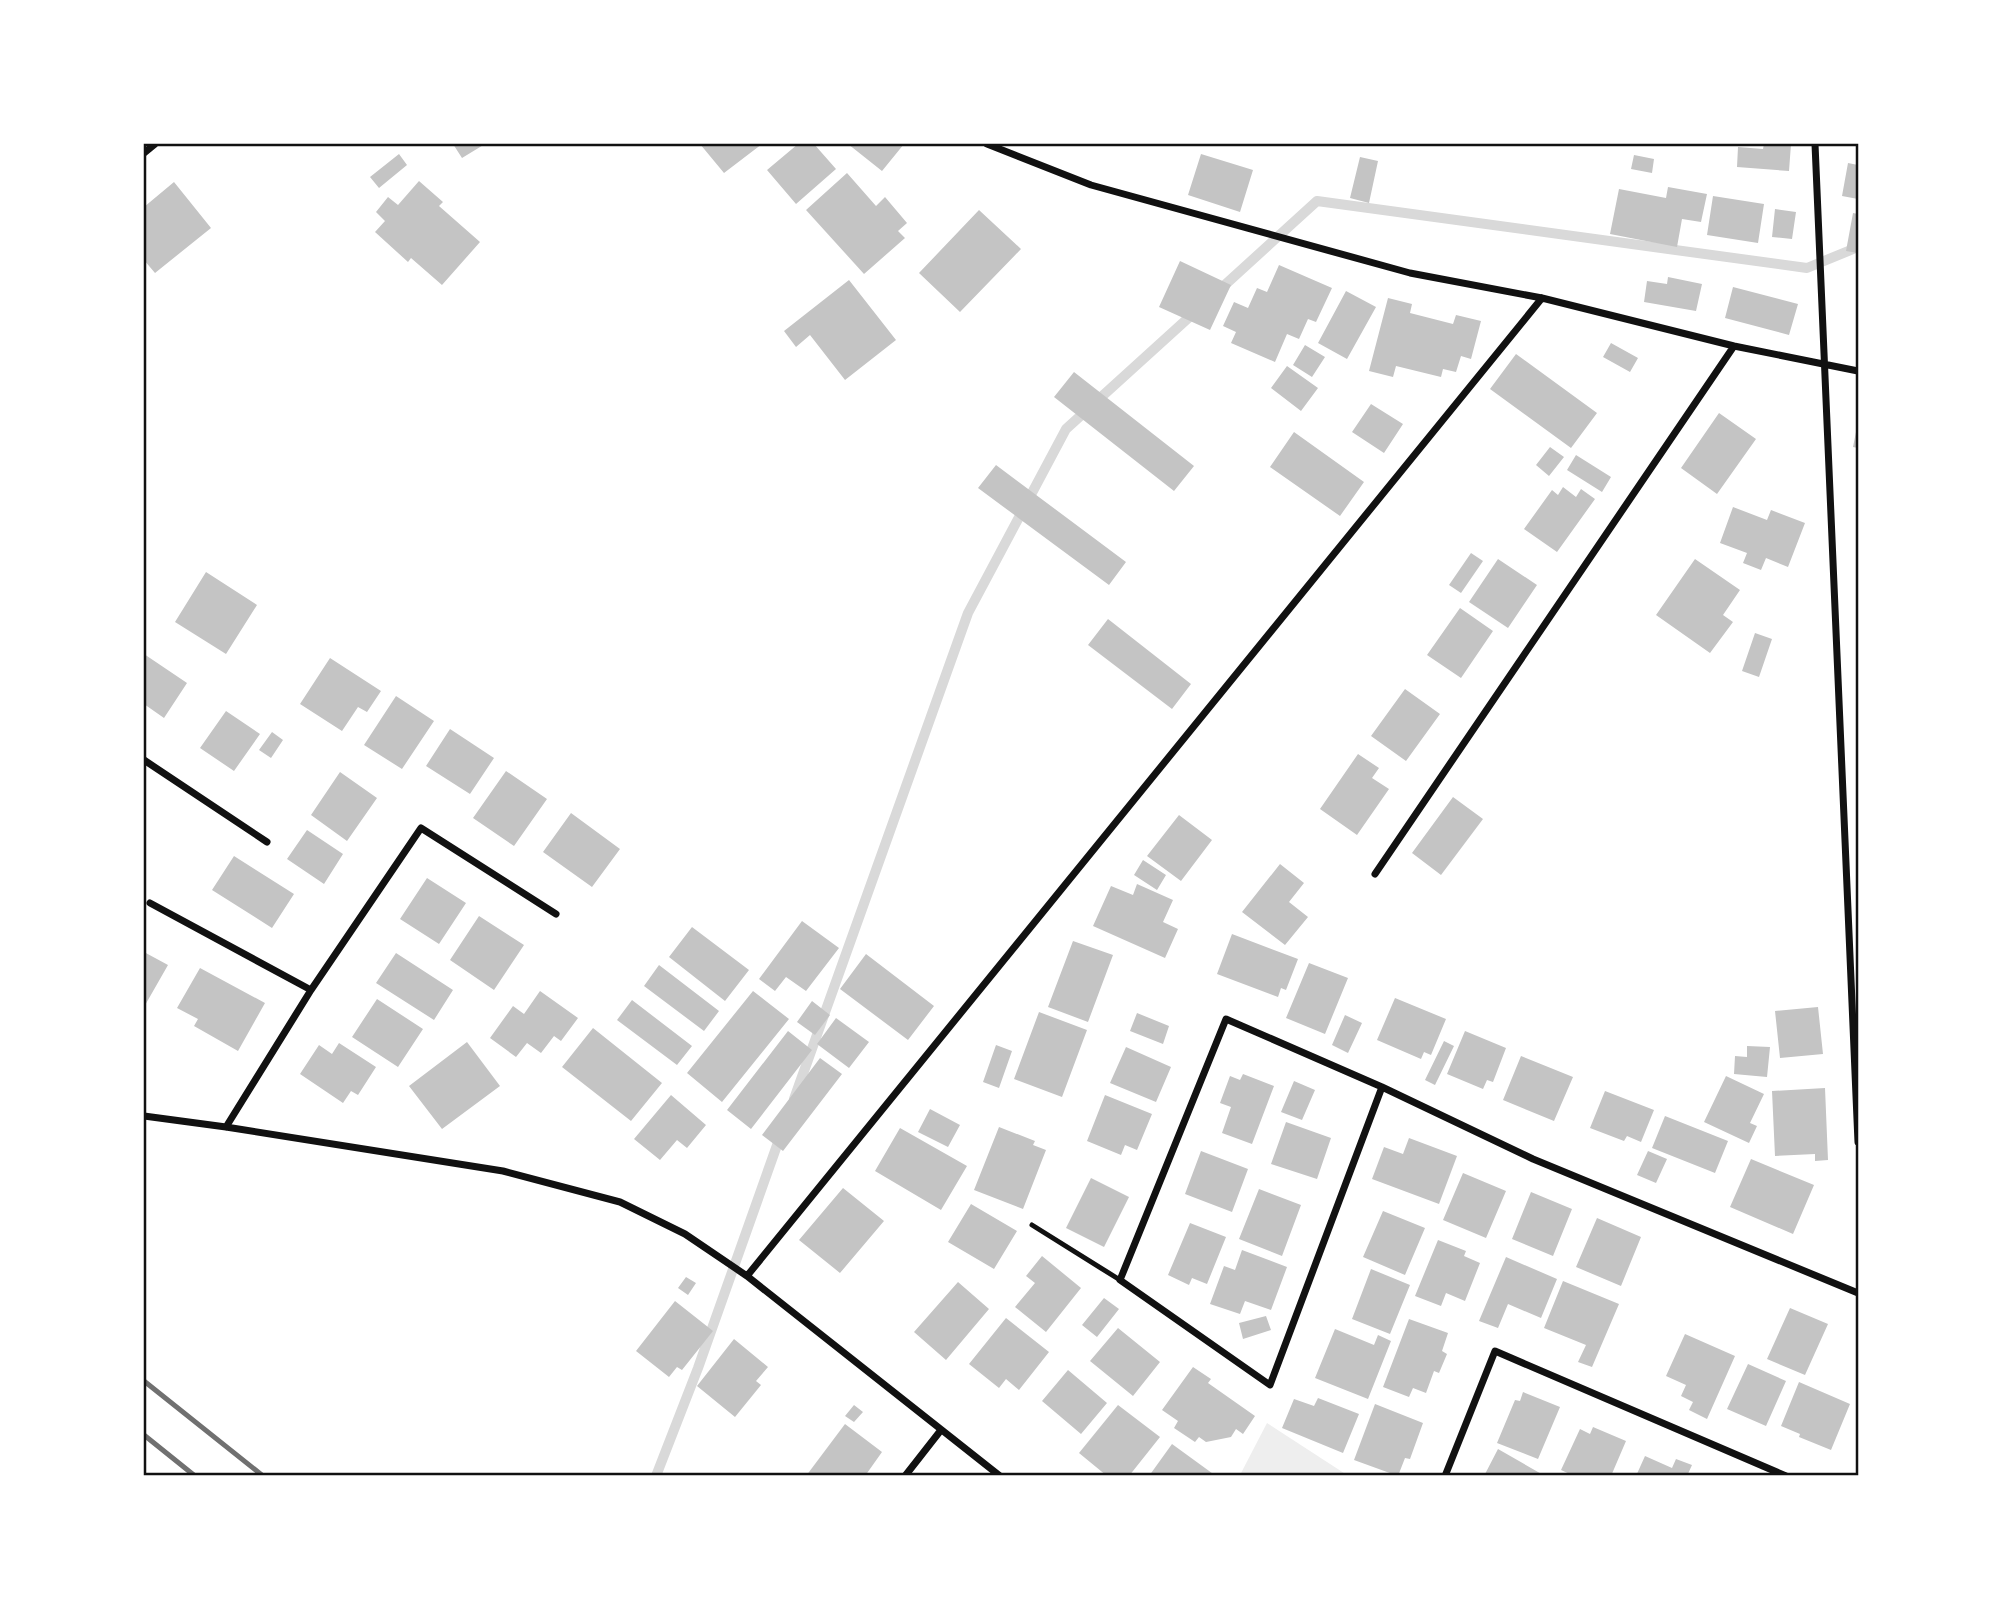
<svg xmlns="http://www.w3.org/2000/svg" width="2002" height="1619" font-family="Lato,sans-serif">
<style>
.green{fill:#eee}
.lines{fill:none;stroke-linecap:round;stroke-linejoin:round}
.stream{stroke:#d9d9d9;stroke-width:10}
.building{fill:#c4c4c4}
.service{stroke:#111;stroke-width:5}
.minor{stroke:#111;stroke-width:7}
.rail{stroke:#707070;stroke-width:5}
.neatline{fill:none;stroke:#111;stroke-width:2.5}
</style>
<rect width="100%" height="100%" fill="#fff"/>
<path class="green" d="M1267,1423L1347,1475H1240Z"/>
<g class="lines">
<path class="stream" d="M1216,293L1317,201L1807,268L1858,247
M794,1099L968,613L1066,429L1196,311
M656,1476L698,1368L781,1134"/>
</g>
<path class="building" d="M453,144H485L462,158Z
M700,144H762L724,173Z
M798,144H814L836,169L796,204L767,170Z
M848,144H904L882,171Z
M1764,144H1791L1789,171L1737,167L1738,147L1763,149Z
M399,154L407,165L379,188L370,177Z
M1201,154L1253,170L1240,212L1188,195Z
M1634,155L1654,159L1652,173L1631,169Z
M1360,157L1378,161L1369,203L1350,198Z
M1848,163L1858,165V199L1842,196Z
M847,173L876,206L885,197L907,223L898,231L905,238L864,274L806,210Z
M419,181L443,202L439,206L480,242L442,285L411,258L408,262L375,232L385,221L376,212L388,197L398,205Z
M174,182L211,228L155,273L144,260V207Z
M1668,187L1707,194L1701,222L1682,219L1677,247L1610,234L1619,189L1666,198Z
M1713,196L1764,204L1758,243L1707,235Z
M1775,209L1796,212L1792,239L1772,237Z
M979,210L1021,249L960,312L919,273Z
M1853,213L1858,214V253L1846,251Z
M1180,261L1231,285L1210,330L1159,307Z
M1279,265L1332,288L1316,322L1308,319L1299,339L1287,334L1275,362L1231,343L1236,332L1223,326L1234,302L1248,308L1257,288L1267,292Z
M1668,277L1702,284L1696,311L1644,302L1647,281L1667,284Z
M849,280L896,340L845,380L810,335L796,347L784,331Z
M1733,287L1798,304L1789,335L1725,318Z
M1346,291L1376,307L1347,359L1318,343Z
M1388,298L1412,304L1410,313L1453,324L1456,315L1481,321L1471,359L1461,356L1456,372L1443,369L1441,377L1396,366L1393,377L1369,371Z
M1611,343L1638,358L1630,372L1603,357Z
M1305,345L1325,357L1312,377L1293,365Z
M1516,354L1597,413L1571,448L1490,389Z
M1287,366L1318,388L1301,411L1271,388Z
M1074,372L1194,466L1174,491L1054,397Z
M1371,404L1403,424L1384,453L1352,432Z
M1719,413L1756,439L1717,494L1681,468Z
M1857,427H1858V448L1853,447Z
M1294,432L1364,482L1340,516L1270,467Z
M1550,447L1564,457L1549,476L1536,465Z
M1576,455L1611,477L1602,492L1567,470Z
M996,465L1126,562L1109,585L978,488Z
M1563,487L1576,497L1581,489L1595,499L1557,552L1524,529L1552,490L1558,495Z
M1733,507L1767,520L1771,510L1805,523L1788,567L1766,558L1761,570L1743,563L1747,553L1720,543Z
M1471,553L1483,561L1461,593L1449,585Z
M1498,559L1537,585L1508,628L1469,602Z
M1695,559L1740,590L1723,615L1733,622L1710,653L1656,615Z
M206,572L257,605L226,654L175,622Z
M1460,608L1493,631L1461,678L1427,655Z
M1108,619L1191,684L1172,709L1088,645Z
M1755,633L1772,639L1759,677L1742,671Z
M144,654L187,683L164,718L144,704Z
M330,658L381,691L367,712L358,707L342,731L300,704Z
M1405,689L1440,714L1406,761L1371,736Z
M396,696L434,721L402,769L364,745Z
M226,711L260,734L234,771L200,748Z
M450,729L494,758L470,794L426,766Z
M272,732L283,740L271,758L259,750Z
M1358,754L1379,768L1372,778L1389,789L1357,835L1320,809Z
M506,771L547,799L514,846L473,818Z
M340,772L377,798L347,841L311,815Z
M1453,797L1483,819L1441,875L1412,853Z
M571,813L620,849L592,887L543,852Z
M1179,815L1212,840L1181,881L1147,856Z
M307,830L343,854L324,884L287,859Z
M234,856L294,894L272,928L212,890Z
M1143,860L1166,875L1157,890L1134,875Z
M1280,864L1304,883L1289,902L1308,917L1285,945L1242,912Z
M427,878L466,903L439,944L400,919Z
M1137,884L1173,900L1163,922L1178,929L1165,958L1093,926L1111,886L1133,895Z
M479,916L524,945L494,990L450,960Z
M802,921L839,948L806,991L786,977L775,991L759,979Z
M692,927L749,970L725,1001L669,957Z
M1232,934L1298,959L1286,990L1281,988L1278,997L1217,974Z
M1073,941L1113,955L1088,1022L1048,1007Z
M144,952L168,965L144,1007Z
M396,953L453,990L434,1020L376,983Z
M866,954L934,1006L908,1040L840,989Z
M1309,963L1348,978L1325,1034L1286,1018Z
M659,965L719,1011L704,1031L644,986Z
M200,968L265,1003L238,1051L194,1026L198,1019L177,1008Z
M540,991L578,1018L561,1041L554,1036L541,1053L527,1043L516,1057L490,1038L513,1006L524,1014Z
M753,991L789,1019L722,1102L687,1073Z
M1395,998L1446,1019L1431,1055L1424,1052L1421,1059L1377,1040Z
M377,999L423,1029L398,1067L352,1037Z
M632,1000L692,1046L677,1065L617,1020Z
M812,1001L830,1015L815,1035L797,1022Z
M1818,1007L1823,1054L1780,1058L1775,1011Z
M1039,1012L1087,1030L1062,1097L1014,1079Z
M1137,1013L1169,1026L1163,1044L1130,1031Z
M1345,1015L1362,1023L1348,1053L1332,1045Z
M836,1018L869,1042L849,1068L817,1044Z
M593,1028L662,1083L631,1121L562,1067Z
M788,1031L812,1050L751,1129L727,1110Z
M1465,1031L1506,1048L1493,1082L1487,1080L1483,1089L1447,1074Z
M1444,1041L1454,1046L1435,1085L1425,1080Z
M467,1042L500,1086L442,1129L409,1086Z
M339,1043L376,1067L358,1095L351,1091L343,1103L300,1074L319,1045L332,1054Z
M996,1045L1012,1051L999,1088L983,1082Z
M1747,1046L1770,1047L1767,1077L1734,1074L1735,1056L1747,1057Z
M1126,1047L1171,1067L1156,1102L1110,1083Z
M1521,1056L1573,1077L1554,1121L1503,1100Z
M820,1058L842,1074L783,1151L762,1135Z
M1243,1074L1274,1086L1252,1144L1222,1133L1231,1107L1220,1103L1230,1076L1240,1080Z
M1726,1076L1764,1094L1750,1123L1757,1126L1749,1143L1704,1122Z
M1294,1081L1315,1090L1302,1120L1281,1112Z
M1825,1088L1828,1160L1815,1161V1154L1775,1156L1772,1091Z
M1605,1091L1654,1110L1641,1142L1627,1136L1624,1141L1590,1128Z
M671,1095L706,1125L687,1148L677,1140L660,1160L634,1139Z
M1105,1095L1152,1114L1137,1150L1125,1145L1121,1155L1087,1141Z
M930,1109L960,1125L948,1147L918,1132Z
M1665,1116L1728,1141L1715,1173L1652,1148Z
M1286,1122L1331,1138L1317,1179L1271,1164Z
M999,1127L1035,1141L1033,1145L1046,1150L1023,1209L974,1190Z
M900,1128L967,1166L941,1210L875,1171Z
M1409,1138L1457,1156L1439,1204L1372,1179L1384,1147L1403,1154Z
M1201,1151L1248,1169L1232,1212L1185,1194Z
M1648,1151L1667,1159L1656,1183L1637,1175Z
M1751,1159L1814,1185L1793,1234L1730,1207Z
M1463,1173L1506,1191L1486,1238L1443,1220Z
M1091,1178L1129,1197L1104,1247L1066,1228Z
M843,1188L884,1221L840,1273L799,1240Z
M1259,1189L1301,1205L1282,1256L1239,1239Z
M1531,1192L1572,1209L1553,1256L1512,1239Z
M971,1204L1017,1231L994,1269L948,1242Z
M1383,1211L1425,1228L1405,1275L1363,1257Z
M1597,1218L1641,1237L1621,1286L1576,1267Z
M1190,1223L1226,1237L1207,1284L1192,1278L1189,1285L1168,1275Z
M1438,1240L1466,1251L1464,1256L1480,1263L1465,1301L1446,1293L1441,1306L1415,1296Z
M1242,1250L1287,1267L1271,1310L1245,1301L1240,1314L1210,1304L1224,1266L1235,1270Z
M1042,1256L1081,1288L1046,1332L1015,1307L1035,1283L1026,1276Z
M1506,1257L1557,1279L1541,1318L1508,1304L1498,1328L1479,1321Z
M1371,1269L1410,1285L1390,1334L1352,1319Z
M686,1277L696,1283L688,1295L678,1288Z
M1563,1281L1619,1304L1592,1367L1578,1362L1586,1345L1544,1328Z
M958,1282L989,1309L946,1360L914,1332Z
M1104,1298L1119,1309L1097,1337L1082,1325Z
M675,1301L713,1331L682,1370L677,1367L669,1377L636,1351Z
M1790,1308L1828,1324L1805,1375L1767,1359Z
M1266,1316L1271,1330L1243,1339L1239,1323Z
M1006,1318L1049,1352L1019,1390L1006,1379L999,1388L969,1364Z
M1409,1319L1448,1333L1442,1351L1447,1354L1439,1373L1434,1371L1426,1393L1413,1388L1409,1397L1383,1387Z
M1118,1328L1160,1362L1133,1396L1090,1361Z
M1335,1329L1374,1345L1378,1335L1391,1341L1368,1399L1315,1378Z
M1685,1334L1735,1356L1707,1419L1689,1410L1693,1402L1681,1396L1686,1385L1666,1376Z
M734,1339L768,1367L756,1381L761,1385L735,1417L697,1386Z
M1748,1364L1786,1381L1766,1426L1727,1409Z
M1193,1367L1211,1379L1208,1383L1255,1416L1243,1434L1236,1429L1231,1437L1206,1442L1199,1437L1195,1442L1174,1428L1178,1421L1162,1410Z
M1068,1370L1107,1403L1081,1434L1042,1401Z
M1799,1382L1850,1404L1831,1450L1799,1437L1800,1434L1781,1426Z
M1523,1392L1560,1407L1538,1459L1497,1443L1515,1400L1520,1401Z
M1318,1398L1359,1414L1343,1453L1282,1428L1294,1399L1314,1406Z
M1375,1404L1423,1423L1410,1459L1405,1458L1398,1476L1354,1460Z
M854,1405L863,1412L854,1422L845,1416Z
M1118,1405L1160,1437L1129,1476H1107L1079,1453Z
M845,1424L882,1452L865,1476H806Z
M1593,1427L1626,1441L1611,1476H1574L1561,1470L1580,1429L1590,1434Z
M1172,1444L1216,1476H1149Z
M1498,1449L1545,1476H1484Z
M1645,1456L1672,1468L1676,1459L1692,1465L1687,1476H1636Z"/>
<g class="lines">
<path class="service" d="M1032,1225L1120,1280"/>
<path class="minor" d="M987,144L1091,185L1410,273L1542,298L1734,346L1858,371
M1815,144L1858,1142
M144,153L155,144
M144,760L267,842
M1375,874L1734,346
M150,903L311,990
M1382,1087L1270,1385L1120,1280L1226,1019L1382,1087L1533,1159L1858,1293
M144,1116L226,1127L503,1171L620,1202L685,1234L747,1276L1000,1476
M226,1127L311,990L421,828L556,914
M747,1276L1542,298
M905,1476L941,1430
M1445,1476L1495,1351L1786,1476"/>
<path class="rail" d="M144,1381L263,1476
M144,1435L195,1476"/>
</g>
<rect width="2002" height="1619" fill="none" stroke="#ffffff" stroke-width="290"/>
<rect x="145" y="145" width="1712" height="1329" class="neatline"/>
</svg>
